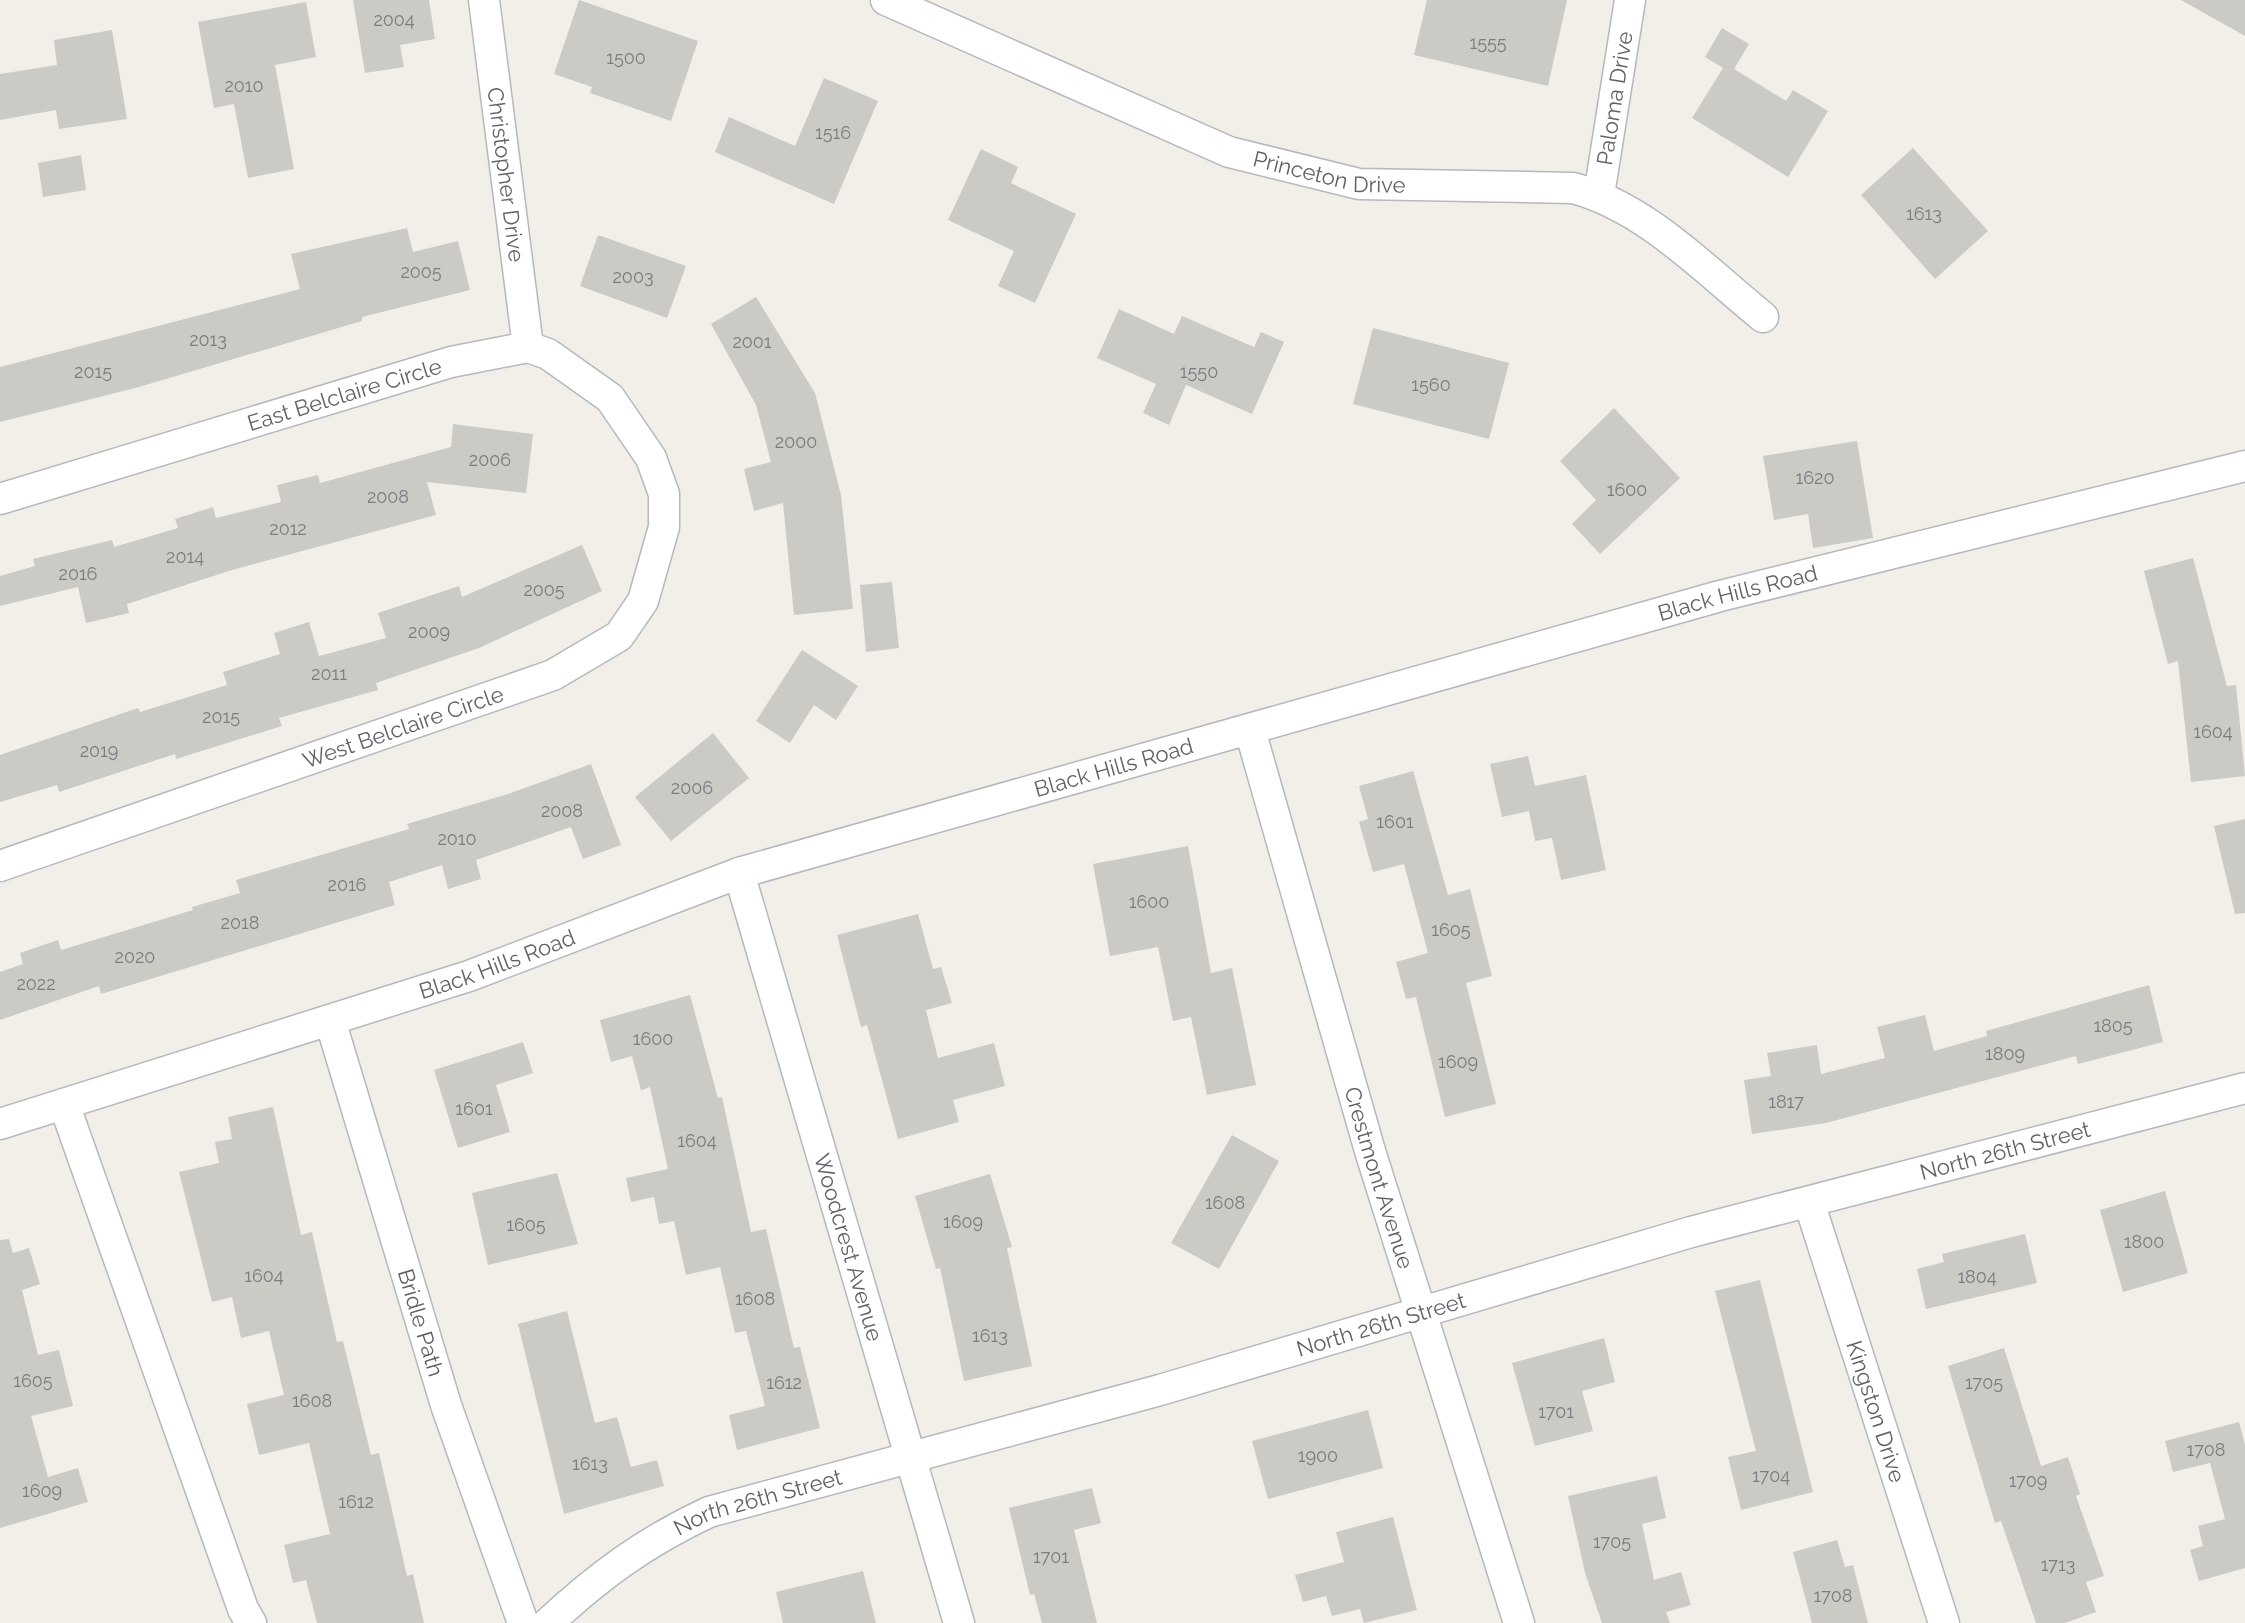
<svg xmlns="http://www.w3.org/2000/svg" width="2245" height="1623" font-family="Raleway,sans-serif">
<style>
.building{fill:#cccac5}
.lines{fill:none;stroke-linecap:round;stroke-linejoin:round}
.street-casing{stroke:#b5b8bc;stroke-width:33}
.street{stroke:#fff;stroke-width:30}
.labels{text-anchor:middle;dominant-baseline:central;stroke-width:6;stroke-linejoin:round;paint-order:stroke}
.number-label{font-size:18px;fill:#7a7d7f}
.street-label{font-size:22px;fill:#5f6368;stroke:#fff}
</style>
<rect width="100%" height="100%" fill="#f1efe8"/>
<path class="building" d="M353,0H429L435,39L400,45L404,67L365,73Z
M579,0L698,41L671,121L590,93L592,87L554,74Z
M1427,0H1567L1548,86L1414,55Z
M2181,0H2245V36Z
M306,2L316,57L275,65L294,169L248,178L234,104L214,108L198,22Z
M1722,28L1749,44L1734,69L1786,101L1793,90L1828,111L1788,177L1692,118L1723,68L1705,57Z
M112,30L127,119L59,129L56,110L0,120V74L57,65L54,40Z
M824,78L878,101L834,204L715,152L729,117L795,146Z
M1913,148L1988,231L1935,279L1861,195Z
M981,149L1018,167L1011,183L1076,214L1035,303L998,286L1014,251L948,220Z
M81,155L86,190L43,197L38,163Z
M407,228L413,252L458,241L470,290L362,317V321L139,387L0,422V367L300,289L291,254Z
M598,235L686,266L667,318L580,286Z
M756,297L815,393L841,495L853,609L794,615L783,503L754,511L744,469L771,462L756,405L711,324Z
M1119,309L1174,334L1182,316L1254,347L1261,332L1284,342L1252,414L1186,385L1169,425L1143,413L1156,384L1097,358Z
M1373,328L1509,363L1489,439L1353,404Z
M1614,408L1680,478L1600,554L1572,524L1596,500L1560,461Z
M453,424L533,434L526,493L427,482L436,515L232,570L127,604L129,613L86,623L78,587L0,606V576L35,566L33,559L112,540L114,547L178,528L175,519L213,507L216,518L281,502L277,485L318,475L320,483L451,447Z
M1857,441L1873,538L1813,548L1808,514L1774,520L1763,456Z
M582,545L602,591L479,648L376,683L378,690L279,718L282,726L176,759L175,754L59,792L57,785L0,802V755L138,708L140,712L227,685L223,672L280,654L274,633L309,622L319,656L386,638L378,613L459,586L462,597Z
M2193,558L2227,686L2236,685L2245,776L2191,782L2178,661L2168,664L2144,571Z
M892,582L899,648L866,652L860,585Z
M802,650L858,686L836,720L814,705L790,743L756,721Z
M713,733L749,778L671,841L635,797Z
M1528,756L1535,786L1586,775L1606,870L1561,880L1552,838L1535,841L1529,811L1502,817L1490,764Z
M591,764L621,845L583,859L571,827L476,860L481,879L448,889L442,865L389,882L395,905L101,994L99,986L0,1020V972L23,964L20,953L58,940L61,950L193,910L192,907L240,893L236,880L409,829L407,824L508,794Z
M1413,771L1448,895L1470,889L1492,976L1466,983L1496,1104L1445,1117L1416,997L1406,999L1396,962L1428,953L1404,864L1373,872L1359,822L1368,819L1359,786Z
M2245,819V913L2235,914L2214,826Z
M1188,846L1211,973L1232,968L1256,1085L1207,1095L1191,1017L1173,1021L1158,947L1110,956L1093,864Z
M918,914L933,969L941,967L952,1003L926,1010L938,1058L994,1043L1005,1086L953,1100L959,1122L898,1139L867,1025L861,1027L837,935Z
M2149,985L2163,1042L2078,1064L2076,1056L1826,1123L1752,1134L1744,1080L1771,1076L1767,1053L1817,1045L1821,1074L1885,1058L1877,1027L1925,1015L1934,1051L1987,1036L1986,1031Z
M690,995L718,1098L722,1097L751,1232L766,1229L794,1348L800,1347L820,1428L737,1450L729,1415L765,1406L746,1331L735,1333L720,1267L686,1275L674,1221L659,1224L654,1197L631,1202L626,1178L668,1169L650,1087L641,1090L632,1056L611,1062L600,1020Z
M523,1042L533,1073L496,1085L510,1132L458,1148L434,1070Z
M273,1107L301,1235L312,1232L337,1342L343,1341L371,1455L379,1453L407,1576L413,1574L424,1623H317L306,1580L293,1583L284,1545L330,1534L309,1443L259,1455L247,1404L284,1395L269,1331L241,1338L232,1297L212,1302L179,1172L219,1163L215,1142L232,1139L228,1117Z
M1232,1135L1279,1161L1219,1269L1171,1243Z
M557,1173L578,1244L488,1265L472,1193Z
M990,1174L1012,1247L1007,1248L1032,1366L964,1381L940,1268L936,1269L915,1196Z
M2165,1191L2188,1273L2123,1292L2100,1210Z
M2025,1234L2037,1283L1926,1309L1917,1269L1944,1262L1942,1254Z
M9,1239L13,1253L29,1248L40,1284L22,1290L38,1355L59,1350L73,1406L31,1416L48,1477L78,1468L88,1502L0,1528V1240Z
M1760,1280L1813,1492L1741,1510L1728,1457L1756,1451L1715,1291Z
M567,1311L595,1423L617,1417L631,1467L657,1460L664,1486L564,1514L518,1324Z
M1604,1338L1615,1382L1582,1391L1593,1431L1535,1446L1512,1363Z
M2004,1348L2041,1466L2068,1457L2080,1494L2076,1496L2104,1576L2086,1582L2096,1612L2065,1623H2036L2001,1521L1995,1523L1948,1366Z
M1368,1410L1383,1468L1268,1499L1252,1441Z
M2239,1422L2245,1445V1568L2199,1581L2190,1550L2203,1546L2198,1526L2225,1519L2210,1463L2173,1472L2165,1441Z
M1657,1476L1666,1518L1642,1524L1654,1580L1681,1572L1691,1605L1666,1612L1670,1623H1602L1585,1573L1568,1496Z
M1092,1488L1101,1523L1074,1530L1097,1623H1042L1034,1594L1030,1595L1009,1508Z
M1393,1517L1417,1610L1364,1623L1360,1609L1332,1616L1326,1596L1303,1602L1295,1575L1344,1562L1336,1532Z
M1837,1540L1845,1567L1853,1565L1868,1623H1812L1793,1552Z
M863,1571L876,1623H783L776,1592Z"/>
<g class="lines">
<defs>
<g id="street">
<path id="s1" d="M484,0L528,347"/>
<path id="s2" d="M886,0L1229,152L1359,184L1573,188C1646,207 1706,271 1763,317"/>
<path id="s3" d="M1599,195L1630,0"/>
<path id="s4" d="M0,499L451,362L528,347L548,354L610,398L651,458L664,494V527L643,601L619,636L553,675L0,866"/>
<path id="s5" d="M1250,730L1370,1151L1519,1623"/>
<path id="s6" d="M739,873L959,1623"/>
<path id="s7" d="M330,1020L446,1405L523,1623"/>
<path d="M64,1104L243,1609L251,1623"/>
<path id="s8" d="M0,1124L469,976L739,873L1720,596L2245,466"/>
<path id="s9" d="M1809,1202L1944,1623"/>
<path id="s10" d="M548,1623C600,1575 645,1542 709,1512L1160,1390L1691,1232L2245,1088"/>
</g>
</defs>
<use href="#street" class="street-casing"/>
<use href="#street" class="street"/>
</g>
<g class="labels">
<g class="number-label">
<text x="394" y="19">2004</text>
<text x="1488" y="42">1555</text>
<text x="626" y="57">1500</text>
<text x="244" y="85">2010</text>
<text x="833" y="132">1516</text>
<text x="1924" y="213">1613</text>
<text x="421" y="271">2005</text>
<text x="633" y="276">2003</text>
<text x="208" y="339">2013</text>
<text x="752" y="341">2001</text>
<text x="93" y="371">2015</text>
<text x="1199" y="371">1550</text>
<text x="1431" y="384">1560</text>
<text x="796" y="441">2000</text>
<text x="490" y="459">2006</text>
<text x="1815" y="477">1620</text>
<text x="1627" y="489">1600</text>
<text x="388" y="496">2008</text>
<text x="288" y="528">2012</text>
<text x="185" y="556">2014</text>
<text x="78" y="573">2016</text>
<text x="544" y="589">2005</text>
<text x="429" y="631">2009</text>
<text x="329" y="673">2011</text>
<text x="221" y="716">2015</text>
<text x="2213" y="731">1604</text>
<text x="99" y="750">2019</text>
<text x="692" y="787">2006</text>
<text x="562" y="810">2008</text>
<text x="1395" y="821">1601</text>
<text x="457" y="838">2010</text>
<text x="347" y="884">2016</text>
<text x="1149" y="901">1600</text>
<text x="240" y="922">2018</text>
<text x="1451" y="929">1605</text>
<text x="135" y="956">2020</text>
<text x="36" y="983">2022</text>
<text x="2113" y="1025">1805</text>
<text x="653" y="1038">1600</text>
<text x="2005" y="1053">1809</text>
<text x="1458" y="1061">1609</text>
<text x="1786" y="1101">1817</text>
<text x="474" y="1108">1601</text>
<text x="697" y="1140">1604</text>
<text x="1225" y="1202">1608</text>
<text x="963" y="1221">1609</text>
<text x="526" y="1224">1605</text>
<text x="2144" y="1241">1800</text>
<text x="264" y="1275">1604</text>
<text x="1977" y="1276">1804</text>
<text x="755" y="1298">1608</text>
<text x="990" y="1335">1613</text>
<text x="33" y="1380">1605</text>
<text x="784" y="1382">1612</text>
<text x="1984" y="1382">1705</text>
<text x="312" y="1400">1608</text>
<text x="1556" y="1411">1701</text>
<text x="2206" y="1449">1708</text>
<text x="1318" y="1455">1900</text>
<text x="590" y="1463">1613</text>
<text x="1771" y="1475">1704</text>
<text x="2028" y="1480">1709</text>
<text x="42" y="1490">1609</text>
<text x="356" y="1501">1612</text>
<text x="1612" y="1541">1705</text>
<text x="1051" y="1556">1701</text>
<text x="2058" y="1564">1713</text>
<text x="1833" y="1595">1708</text>
</g>
<g class="street-label">
<text stroke="none"><textPath href="#s3" startOffset="98">Paloma Drive</textPath></text>
<text stroke="none"><textPath href="#s2" startOffset="478">Princeton Drive</textPath></text>
<text stroke="none"><textPath href="#s1" startOffset="176">Christopher Drive</textPath></text>
<text stroke="none"><textPath href="#s4" startOffset="360">East Belclaire Circle</textPath></text>
<text stroke="none"><textPath href="#s8" startOffset="1818">Black Hills Road</textPath></text>
<text transform="translate(403 727) rotate(-19)">West Belclaire Circle</text>
<text stroke="none"><textPath href="#s8" startOffset="1170">Black Hills Road</textPath></text>
<text stroke="none"><textPath href="#s8" startOffset="522">Black Hills Road</textPath></text>
<text stroke="none"><textPath href="#s10" startOffset="1542">North 26th Street</textPath></text>
<text stroke="none"><textPath href="#s5" startOffset="466">Crestmont Avenue</textPath></text>
<text stroke="none"><textPath href="#s6" startOffset="390">Woodcrest Avenue</textPath></text>
<text stroke="none"><textPath href="#s7" startOffset="316">Bridle Path</textPath></text>
<text stroke="none"><textPath href="#s10" startOffset="894">North 26th Street</textPath></text>
<text stroke="none"><textPath href="#s9" startOffset="220">Kingston Drive</textPath></text>
<text stroke="none"><textPath href="#s10" startOffset="246">North 26th Street</textPath></text>
</g>
</g>
</svg>
